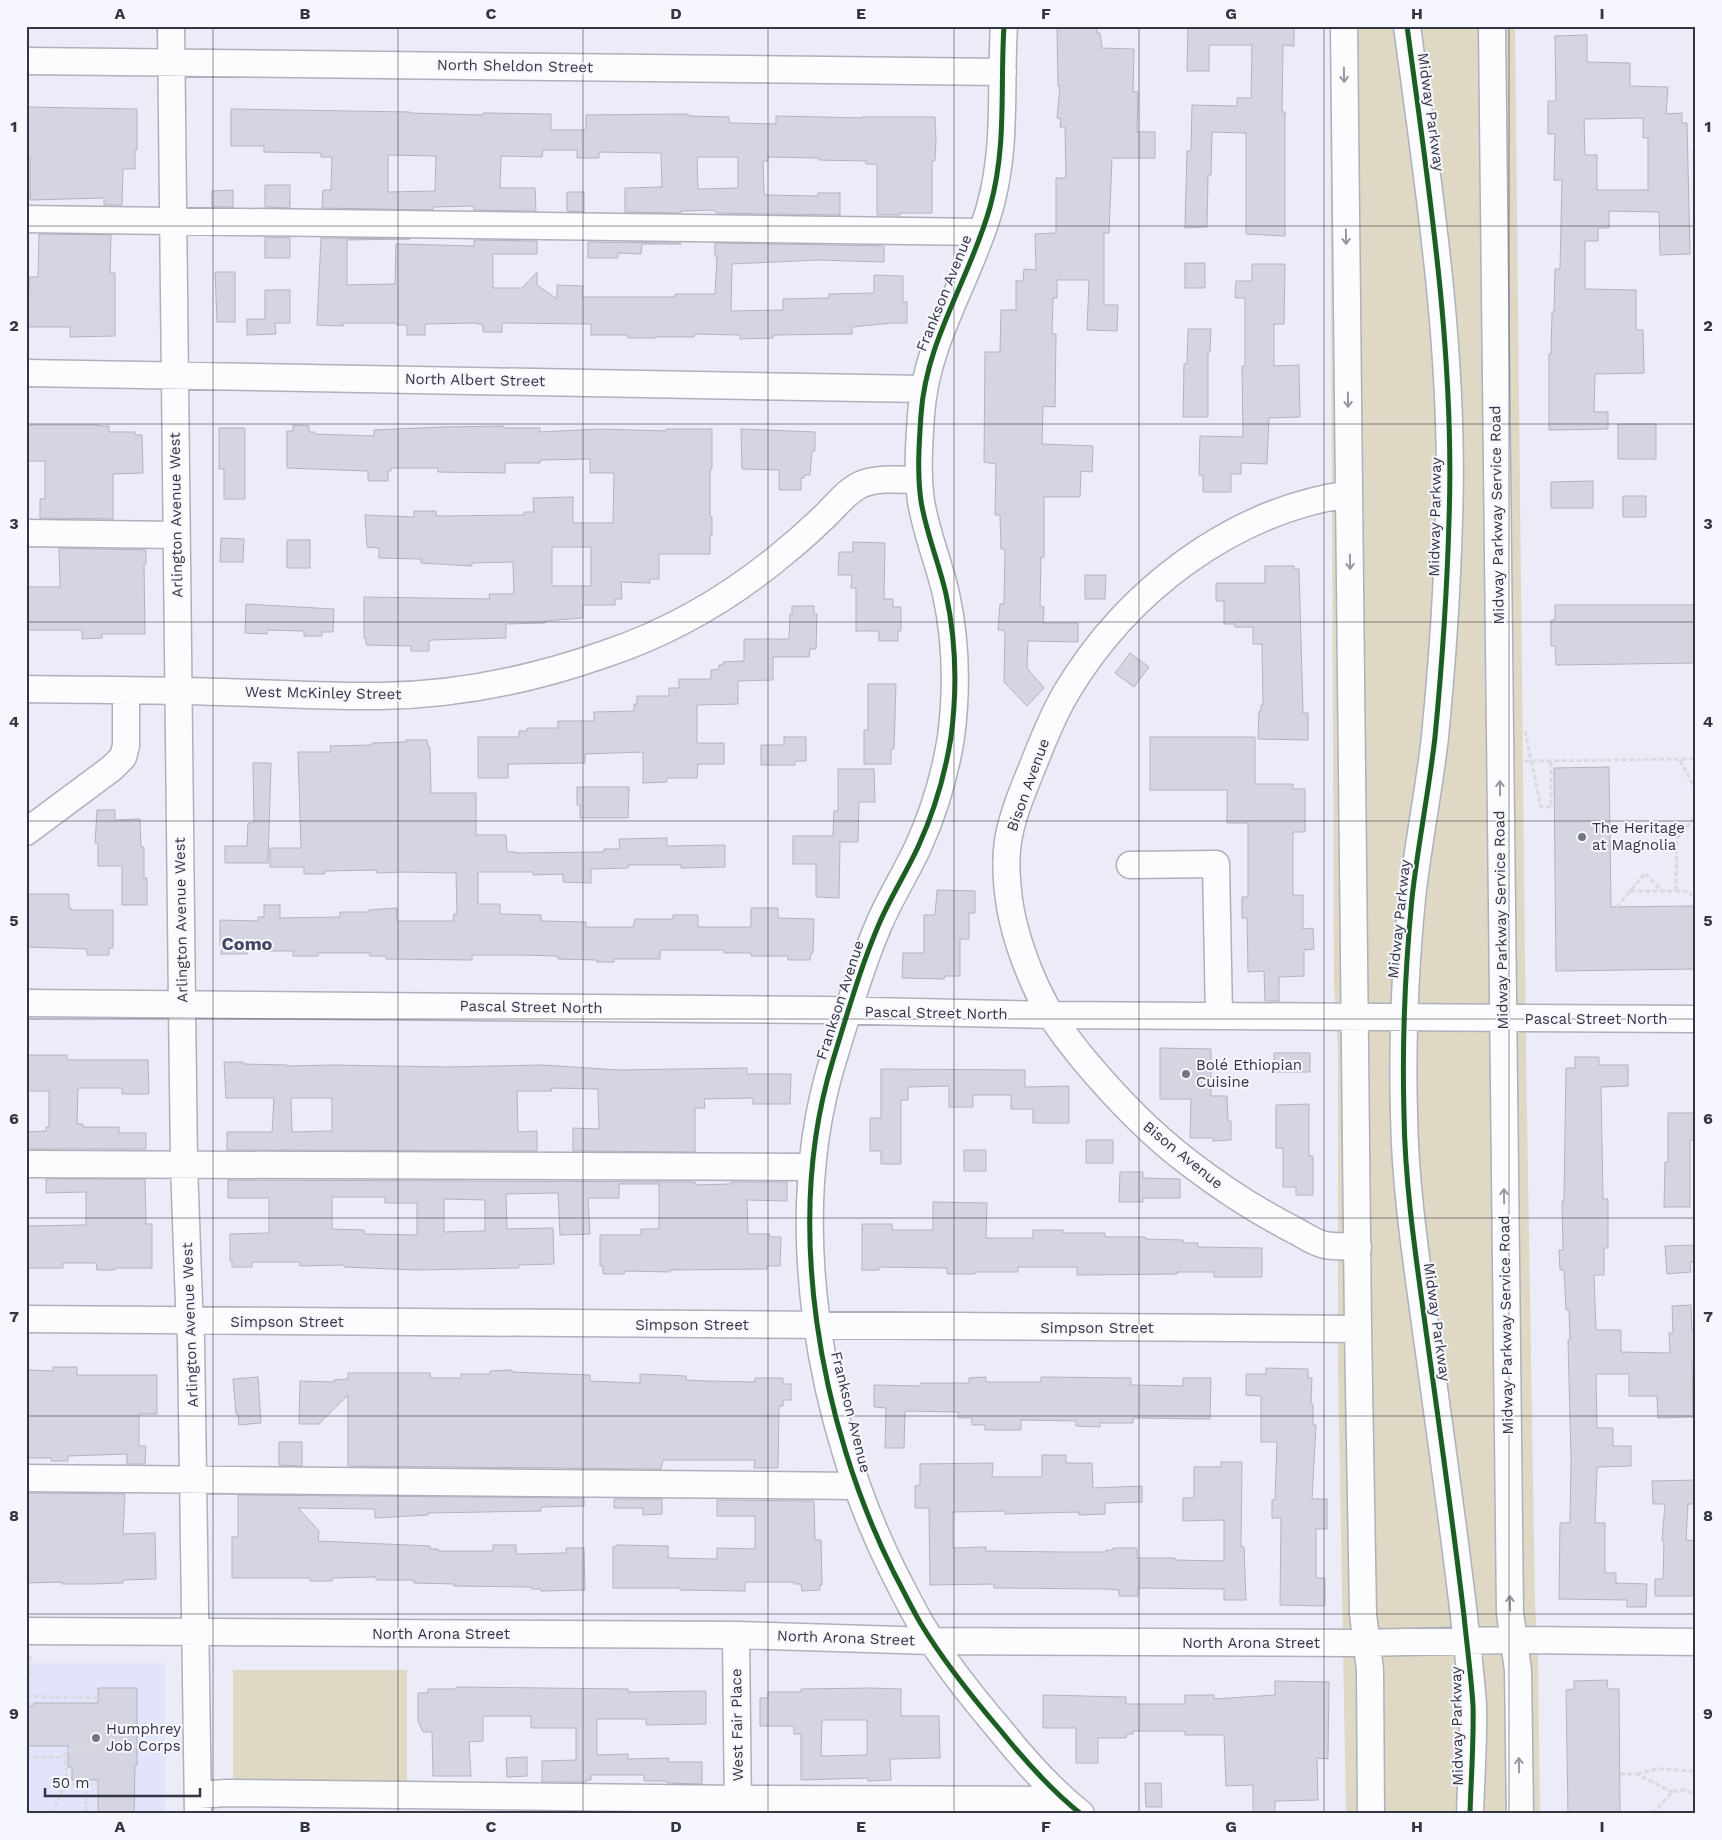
<svg xmlns="http://www.w3.org/2000/svg" width="1722" height="1840" font-family="'Work Sans',sans-serif">
<style>
.built{fill:#e2e4fc}
.green{fill:#ded8c5}
.building{fill:#d4d5e1;stroke:#b2b3bf;fill-rule:evenodd}
.lines{fill:none;stroke-linecap:round;stroke-linejoin:round}
.minor-casing{stroke:#aeb0bb;stroke-width:29}
.path{stroke:#d9dade;stroke-width:3;stroke-dasharray:5 2.5;stroke-linecap:butt}
.minor{stroke:#fcfcfe;stroke-width:26}
.cycleway-casing{stroke:#f6f7fe;stroke-width:8}
.cycleway{stroke:#1b5e20;stroke-width:5}
.oneway{stroke:#9898a0}
.grid{fill:none;stroke:#343542;stroke-width:1;stroke-opacity:0.55}
.poi-dot{fill:#747582;stroke:#f6f7fe;stroke-width:2}
.labels{text-anchor:middle;dominant-baseline:central;stroke-width:4;stroke-linejoin:round;paint-order:stroke}
.street-label{font-size:15px;fill:#343542;stroke:#f6f7fe}
.poi-label{font-size:15px;fill:#343542;stroke:#f6f7fe;text-anchor:start}
.quarter-label{font-size:18px;font-weight:bold;fill:#454661;stroke:#f6f7fe}
.neatline{fill:none;stroke:#343542;stroke-width:2}
.grid-label{font-size:16px;text-anchor:middle;font-weight:bold;fill:#343542}
</style>
<rect width="100%" height="100%" fill="#ebecf8"/>
<path class="built" d="M26,1663H165V1814H26Z"/>
<path class="green" d="M1330,26H1515L1526,1052L1535,1604L1538,1657L1540,1814H1346L1338,1367V1049L1334,986Z
M233,1670H407V1783H233Z"/>
<path class="building" d="M1057,26H1097V33H1100L1102,48L1134,49L1133,92H1138L1137,132H1155V158H1112L1109,233H1104V305H1118L1117,331L1087,330L1089,280H1057V298H1053L1052,334H1056L1055,407L1043,406L1042,444L1093,446L1092,472L1081,471L1080,497H1044V557H1041L1040,606L1044,607L1043,623H1078V642L1028,641L1027,668L1044,688L1027,706L1004,682L1005,634L1004,630H998L1000,604H1004L1005,549H1001L1000,515H995L996,464L984,462L985,352H1000L1001,310H1016V281H1023L1024,269L1036,270L1035,234L1056,233V178H1066L1065,127H1060L1061,119L1057,118L1060,86H1058Z
M1188,26H1294V46L1283,45L1282,112H1285V236L1246,234V133L1212,132L1211,175H1208L1207,227L1185,228L1187,151H1191L1192,105L1237,106V98H1251L1252,45H1209V71H1187Z
M1587,35V62L1630,63V86L1668,87L1666,114L1682,113V123H1687L1690,254L1660,255L1659,212L1609,211V228H1598V241H1585V289L1636,290V330H1643L1644,373L1595,374L1594,412H1608V429L1549,430V354H1551L1552,312H1554L1555,269H1560L1562,180H1554L1555,134H1548V101H1556L1555,36ZM1643,118V138H1648V190H1597V155H1585L1584,119Z
M26,107L137,109V150H135V169H123L122,205H104V198L30,200V158H26Z
M231,109L410,112V113L483,115V113L551,114V130H586V115L688,114V116L729,117V123L776,124V116L862,118V117H935L936,140L935,161H932V213H900V215H877V164H866V161L819,160V158L768,157V161H763L764,195L818,196V193H840V215L716,213L713,210L681,211V213L625,212V188L662,187L661,153L599,152V158H577V150H543L542,157L501,156L500,188H535L536,211L474,210V206L433,207V210L322,208L323,190H331L332,157H321V153L264,152V146H231ZM388,155L436,156L435,191L388,192ZM697,157H738V188L698,189Z
M265,185H290V208L265,207Z
M233,190V207H212V191Z
M567,192H584V212L567,211Z
M39,234L111,235L110,273H115V336L70,337V327H28L29,277H38Z
M265,237L290,238V258H265Z
M321,238L410,239L347,240V285L395,284L396,244L474,246V240L537,241V254H493V288H522L537,272V285L557,299V285L583,286L582,297H675V294H715L717,256H715V243L884,246V262L817,260L732,264L731,311L783,310V299L829,298V294L874,293V275L903,276V302H907V323H892L852,327V334L773,335V338L740,339V335L694,334V337H656V338H628V335H591V324L502,323V332H483V325L475,323L426,324L425,326V335H407V325H397V323H343V326L317,325Z
M588,242L681,243V244H642L641,254L618,253V258H588Z
M1185,263H1205V288H1185Z
M1252,264H1285L1284,324H1274V366L1299,365L1300,417L1269,418L1267,464L1241,463V474H1231V492H1203V475H1199L1200,436L1243,437L1242,366H1245V298H1235L1236,281H1252Z
M215,272H235V322H217Z
M265,290H290V323H275L276,334L247,335V319H265Z
M1188,329H1211L1210,352H1208V417H1183L1184,364H1187Z
M1618,424H1656V459H1618Z
M26,425H99V426H109V432H135V435H142L143,473L113,474V519L40,518V499H45V461H26Z
M293,425L309,426V432H314V434L374,436V430L443,427L504,426V428H540V432L599,429L666,431V429H712V469H710V517H712V535H710V554H659V579H650V583L621,582L622,599H615V605H583V618L545,621V623L506,624V638L432,640L429,641V651H411V646L366,645V638H364V597L490,599L489,594H514L513,562L472,563V566L421,563V559L379,558V548L367,547L365,515L414,517V511H436V516L524,515V512H534L533,498L573,497V523H613L614,473H590V459L540,460V463H505V473L438,472V468H391V471H388V481H368V471L287,468V431H293ZM552,547H591V586H552Z
M219,428H244L245,429V499H224V469H219Z
M741,429L815,432V451H812L810,475H804V478H801V490H779V470L742,469Z
M1593,481V508H1551V482Z
M1623,496H1646V517H1623Z
M221,538L244,539L243,562H220Z
M287,540H310V568H287Z
M853,542L885,543L884,599H893V607H901V631H898V641H879V631H856V588H851L852,575H838L839,552H853Z
M59,548L146,550V564H144L145,634H102V638L82,639V630H26V587H60Z
M1265,566H1294V569H1299L1303,713H1308V740L1258,739L1259,711H1261V705H1263L1262,644H1253V627H1235V624H1224V601H1216V583H1265Z
M1085,575H1106L1105,599H1085Z
M246,604L334,609L333,632H322V636H304V631L267,630V634L245,633Z
M1555,605H1696V663L1556,665L1555,646H1551V620H1555Z
M792,606H814V614H817L816,649H810L809,657H773V680L738,681V704L697,705V743H724V764H698L697,778H667V782L643,783V752L585,754V763L508,764V778H478V737H519V731H527V728H558V721H594V712L634,711V704H637V696H669V688H679V679H711V670L719,669V665H723V662L744,661V639H789L790,614H792Z
M1130,653L1149,667L1134,687L1115,673Z
M868,684H896L894,749H891V764H864V730H868Z
M784,737H806V761H795V765H761V745H784Z
M1150,737H1255V784H1293V789H1305V832H1293V895H1303V929L1313,928L1314,949L1304,950V976L1279,977V1001H1265L1264,971L1248,972L1247,918H1242V897H1248V823H1227V790H1150Z
M406,740H427L428,747H430L431,793H476V835H506L507,852H516V853L604,852V849H620L619,839L667,838V846L725,845V867L681,868V865H628V868L591,869V883L563,882V874L533,875V872H478V904H500V914L541,915V921L586,922V927H633L635,919H673V915H698V927H751V908H778V918L814,919L813,953H811L810,960H788V956H751V953H724V950H660V959H614V962H597V960L558,959V956L520,955H472V960L386,959V956H370V953H318V956H293V951H247V954H221L222,947L220,946V920L258,921V917H264V905H280V918L340,917V912H369V910L397,908V921H453L454,914H457L456,873L403,872L377,873L376,870L325,871V874H304V867H270V848H301L298,752H331L330,746L372,745V743L406,742Z
M253,763H271L268,863H225V846H247L248,823H254Z
M1609,767L1611,907L1696,906V969L1556,971L1554,768Z
M838,769H874L875,802H859L858,842H840L839,898L816,897V864H793V836H833L834,811H838Z
M577,787H629L628,818H580V805H577Z
M97,810H115V820L140,819L141,847H144V878H147V905H122V866H98V843H95Z
M937,890L975,891V913H969V939H960V976H945L944,979L902,978L903,953H924V915H935Z
M26,894H69V908H71V910H113V948H109V955H87V949L26,947Z
M1160,1048L1211,1049V1096H1227L1228,1121H1231V1140L1213,1141V1138H1190L1191,1099H1160Z
M1274,1053H1310V1072H1274Z
M26,1055H67V1060H148L149,1094H122V1088H78L77,1124H83V1127H119V1133H146V1149H26V1132L46,1131V1127H49V1091H26Z
M1575,1057H1599V1065H1628V1086L1601,1087L1603,1199H1608V1248H1604V1275H1594L1596,1330H1621V1352L1670,1353L1669,1333H1673L1672,1306L1691,1305L1692,1332H1695L1696,1362H1692L1693,1417L1658,1418L1657,1396H1629V1374H1596L1597,1428H1613V1446H1631V1466L1597,1467L1595,1523H1605V1573H1616V1583L1647,1584L1646,1607H1627V1600L1559,1599L1560,1523H1570L1571,1457L1568,1340H1570L1569,1310H1566L1564,1270H1560L1559,1250H1563L1562,1201H1564L1566,1068H1575Z
M224,1062H243L244,1064L287,1065V1066L333,1065L446,1067L542,1065L618,1070L747,1068V1074H791L790,1104H753V1098L704,1099L705,1108H695V1152L573,1151V1128L599,1129L598,1089L551,1088L552,1091H517L518,1132L537,1131V1151L227,1150V1132H272L274,1098H226ZM291,1098H332V1131L292,1132Z
M881,1069L1025,1070V1087L1069,1086V1123H1033V1109H1011V1095H973V1107H949V1086L908,1087V1100H901V1164H881V1151H870V1118H881Z
M1309,1104V1156H1313V1195H1296V1187H1283V1148H1276V1105Z
M1668,1113H1695V1140H1690V1207H1664L1665,1162H1668Z
M1086,1140H1113V1163H1086Z
M964,1150H986V1171H964Z
M1120,1172H1143V1178L1180,1179V1198H1143V1202H1119Z
M46,1179H145L146,1224H152V1268H115V1270H97L96,1263H63V1268H26V1226L86,1225V1192L46,1193Z
M228,1180L695,1182L696,1185L730,1184L731,1182H787V1201L747,1200L748,1234H770V1237H781L780,1266H767V1269L670,1270V1272L625,1271L624,1274H603V1266H600V1235H641V1229H659V1184H619V1198H588L590,1234L560,1235L558,1193L506,1194L507,1229L553,1228L554,1264L519,1265V1268L416,1270L344,1267V1265L300,1266V1262H252V1267H232V1261H230V1234L269,1233V1198H228ZM332,1197H385V1203H417V1235L364,1234V1230L332,1229ZM444,1199L485,1200V1231L444,1232Z
M933,1202L987,1203L986,1238H1033V1230H1063V1233H1105V1237H1145V1239L1183,1240V1243H1198V1247L1262,1248V1277H1214V1272H1177V1274L1077,1275V1267H1018V1272H975V1274H947V1268L879,1267V1270H862V1224H892V1230H933Z
M1696,1245V1262H1690L1691,1272L1667,1274L1665,1246Z
M53,1367H77V1375H157V1414H139V1446H146L145,1464H127V1454L68,1456V1461H51V1458H26V1370L53,1371Z
M1266,1368L1308,1369V1378H1312L1311,1404H1313V1425H1316L1312,1499H1327V1529H1316V1578H1325V1606L1280,1605L1281,1518H1272V1500H1275L1277,1442H1261V1396L1246,1395V1374H1266Z
M512,1370V1372L590,1375V1381L640,1383V1374L686,1376V1380L706,1381L755,1382V1378H783V1384H791V1400H783V1406H779L778,1468H754L755,1460H663L661,1469L348,1466V1395L319,1424H299L300,1381L334,1382V1380L348,1379V1373H430L431,1378H461V1374H490V1371Z
M258,1377L261,1423L239,1425L238,1414H236L233,1379Z
M986,1377V1382H1041V1377L1131,1378V1385H1133L1183,1386V1378H1211L1210,1419L1133,1418V1423H1100V1427L1076,1426V1421L1021,1420V1430H985V1425H972V1418H958V1412L908,1411L905,1412L904,1448H885L886,1408L874,1407V1385L920,1386V1383H969V1378Z
M279,1442H302V1466L279,1465Z
M1042,1455H1066V1463H1092L1093,1488L1142,1486V1502L1105,1503V1514L1079,1515V1512L1005,1514V1511L953,1512V1548L986,1547V1551L1061,1552H1106V1550H1113V1548H1137V1558H1175V1560L1224,1561V1520L1183,1521V1498H1194V1467H1221V1462H1242L1241,1547H1244L1246,1600H1224V1589L1138,1588V1596H1119V1590L1107,1589L994,1588V1584L930,1585L929,1508H915V1486L920,1485V1464L993,1463L992,1477H1042Z
M1696,1480V1504H1688L1686,1540L1696,1541V1596H1655V1579H1663L1664,1542L1662,1541L1665,1504H1653L1652,1481Z
M26,1493L125,1494L123,1534L155,1533L156,1579L123,1580V1583L93,1584H62V1582L26,1583Z
M238,1495L584,1498V1506L541,1507V1511L428,1513V1515L375,1518V1509L298,1508L319,1531L318,1541L430,1546V1549H438V1551H493V1545H516V1554L566,1553V1548H584L585,1590L541,1591V1589H531V1587L454,1586V1584L414,1583V1580H376V1577L332,1578V1581H310V1578H232V1537H238Z
M614,1499H662V1514L643,1515V1508H614Z
M717,1500L814,1501L815,1540H821L822,1585H820V1590L802,1591L801,1584H794V1582H746L745,1584V1591L680,1590V1588H613V1547H616V1545L668,1546V1558L717,1559V1548L755,1549V1516H717Z
M1607,1680L1608,1689H1619L1620,1814H1568L1566,1690L1574,1689V1681Z
M1275,1681L1329,1682L1328,1759L1317,1758L1318,1800L1275,1801V1814H1253V1785L1226,1786L1224,1735H1185V1731H1133V1734H1127L1126,1738H1098V1763H1076V1728H1043V1695L1126,1697V1704H1185V1695H1214V1699L1275,1695Z
M456,1687L628,1689V1692L706,1691V1724L646,1725V1719H597V1755L628,1754V1759L669,1758V1762H702V1784L667,1783L666,1781H644V1775H591V1780H586V1782H542V1761L576,1760V1728H531V1716H483V1741L469,1742L471,1776H433L432,1732H423L418,1721V1693H428V1689H456Z
M98,1688H137V1765H135L134,1814H98V1780H72V1767H68V1746H26V1706H34V1703H98Z
M871,1688L901,1689V1716H939L940,1758L890,1759L891,1780L868,1781V1778L801,1780V1734H794V1726H760V1698H768V1692H801V1689ZM822,1720H867V1755L821,1756Z
M527,1757V1776L507,1777L506,1758Z
M1145,1783H1161L1162,1807H1146Z"/>
<g class="lines">
<defs>
<path id="minor" d="M171,26L182,1005L184,1165L189,1304L191,1341L198,1814
M1004,26C1000,88 1007,146 990,207C970,279 926,339 921,415C919,444 917,473 921,501C926,533 939,563 946,594C956,640 957,691 951,737C945,775 934,812 918,847C906,873 890,898 879,924C860,968 847,1015 833,1060C783,1222 819,1423 894,1573C903,1590 911,1607 921,1624C944,1662 972,1697 1001,1731C1025,1761 1051,1790 1081,1814
M1344,26L1358,1329L1363,1614L1370,1670L1371,1814
M1407,26C1429,190 1455,355 1449,520C1447,593 1442,665 1435,737C1429,790 1418,844 1412,898C1405,970 1402,1042 1404,1114C1405,1189 1417,1264 1427,1338C1440,1431 1453,1523 1464,1616C1467,1646 1471,1675 1473,1705C1474,1741 1471,1778 1470,1814
M1492,26L1510,1613L1518,1670L1520,1814
M26,61L1003,72
M26,219L982,232
M26,373L923,389
M1349,494C1231,511 1126,592 1066,693C1053,715 1043,740 1034,763C1024,788 1012,815 1008,841C1004,867 1008,904 1015,929C1022,956 1036,991 1051,1015C1059,1029 1070,1042 1080,1055C1113,1095 1148,1132 1189,1163C1223,1189 1258,1212 1296,1231C1305,1236 1315,1243 1325,1245C1336,1247 1348,1246 1358,1247
M26,533L176,535
M26,689C92,690 157,690 222,692C275,693 328,697 380,696C457,695 534,679 605,654C671,632 734,595 787,550C800,540 811,529 823,518C835,507 846,491 862,484C880,477 901,480 919,480
M26,832L112,768L123,757L126,746V691
M1130,865L1216,864L1219,1016
M26,1003L824,1010L1050,1015L1696,1019
M26,1164L812,1167
M26,1319L1358,1329
M26,1478L856,1486
M26,1631L736,1635L932,1641L1355,1643L1513,1640L1696,1642
M736,1635L738,1814
M198,1795L226,1793L738,1799L1063,1800"/>
</defs>
<use href="#minor" class="minor-casing"/>
<path class="path" d="M1525,731L1541,807H1551V761
M1680,760L1696,791
M1524,761L1696,759
M1630,891H1686L1692,895
M1676,891L1677,838L1696,817
M1617,907L1645,873L1662,891
M26,1696L98,1698
M29,1706L30,1654
M26,1757H63L68,1750H97
M1620,1774H1637L1672,1792
M1637,1774L1657,1769L1696,1771
M65,1784H98
M86,1784V1814
M52,1814C58,1799 73,1773 63,1757
M1653,1814L1672,1792L1684,1790L1696,1795"/>
<use href="#minor" class="minor"/>
<defs>
<path id="cycleway" d="M1004,26C1000,88 1007,146 990,207C970,279 926,339 921,415C919,444 917,473 921,501C926,533 939,563 946,594C956,640 957,691 951,737C945,775 934,812 918,847C906,873 890,898 879,924C860,968 847,1015 833,1060C783,1222 819,1423 894,1573C903,1590 911,1607 921,1624C944,1662 972,1697 1001,1731C1025,1761 1051,1790 1081,1814
M1407,26C1429,190 1455,355 1449,520C1447,593 1442,665 1435,737C1429,790 1418,844 1412,898C1405,970 1402,1042 1404,1114C1405,1189 1417,1264 1427,1338C1440,1431 1453,1523 1464,1616C1467,1646 1471,1675 1473,1705C1474,1741 1471,1778 1470,1814"/>
</defs>
<use href="#cycleway" class="cycleway-casing"/>
<use href="#cycleway" class="cycleway"/>
</g>
<defs><path id="oneway-shaft" d="M-6 0H5M1.5-3L5.5 0L1.5 3" fill="none" stroke-width="1.6" stroke-linecap="round" stroke-linejoin="round" transform="scale(1.25)"/></defs>
<g class="oneway">
<use href="#oneway-shaft" transform="translate(1344 75) rotate(89)"/>
<use href="#oneway-shaft" transform="translate(1346 237) rotate(89)"/>
<use href="#oneway-shaft" transform="translate(1348 400) rotate(89)"/>
<use href="#oneway-shaft" transform="translate(1350 562) rotate(89)"/>
<use href="#oneway-shaft" transform="translate(1500 788) rotate(-91)"/>
<use href="#oneway-shaft" transform="translate(1504 1196) rotate(-91)"/>
<use href="#oneway-shaft" transform="translate(1510 1603) rotate(-91)"/>
<use href="#oneway-shaft" transform="translate(1519 1765) rotate(-91)"/>
</g>
<path class="grid" d="M213,26V1814M398,26V1814M583,26V1814M768,26V1814M954,26V1814M1139,26V1814M1324,26V1814M1509,26V1814M26,226H1696M26,424H1696M26,622H1696M26,821H1696M26,1019H1696M26,1218H1696M26,1416H1696M26,1614H1696"/>
<g class="poi-dot">
<circle cx="1582" cy="837" r="5"/>
<circle cx="1186" cy="1074" r="5"/>
<circle cx="96" cy="1738" r="5"/>
</g>
<g class="labels">
<g class="street-label">
<text transform="translate(515 66) rotate(1)">North Sheldon Street</text>
<text transform="translate(1431 112) rotate(82)">Midway Parkway</text>
<text transform="translate(944 293) rotate(-68)">Frankson Avenue</text>
<text transform="translate(475 380) rotate(1)">North Albert Street</text>
<text transform="translate(176 515) rotate(-91)">Arlington Avenue West</text>
<text transform="translate(1497 515) rotate(-91)">Midway Parkway Service Road</text>
<text transform="translate(1435 517) rotate(-89)">Midway Parkway</text>
<text transform="translate(323 693) rotate(1)">West McKinley Street</text>
<text transform="translate(1028 785) rotate(-70)">Bison Avenue</text>
<text transform="translate(1399 919) rotate(-84)">Midway Parkway</text>
<text transform="translate(181 920) rotate(-91)">Arlington Avenue West</text>
<text transform="translate(1501 920) rotate(-91)">Midway Parkway Service Road</text>
<text transform="translate(840 1000) rotate(-72)">Frankson Avenue</text>
<text transform="translate(531 1007) rotate(1)">Pascal Street North</text>
<text transform="translate(936 1013) rotate(1)">Pascal Street North</text>
<text x="1596" y="1019">Pascal Street North</text>
<text transform="translate(1183 1155) rotate(39)">Bison Avenue</text>
<text x="287" y="1322">Simpson Street</text>
<text transform="translate(1437 1322) rotate(82)">Midway Parkway</text>
<text transform="translate(190 1325) rotate(-92)">Arlington Avenue West</text>
<text x="692" y="1325">Simpson Street</text>
<text transform="translate(1506 1325) rotate(-91)">Midway Parkway Service Road</text>
<text x="1097" y="1328">Simpson Street</text>
<text transform="translate(851 1412) rotate(76)">Frankson Avenue</text>
<text x="441" y="1634">North Arona Street</text>
<text transform="translate(846 1638) rotate(2)">North Arona Street</text>
<text x="1251" y="1643">North Arona Street</text>
<text transform="translate(737 1725) rotate(-91)">West Fair Place</text>
<text transform="translate(1457 1726) rotate(-91)">Midway Parkway</text>
</g>
<g class="poi-label">
<text x="1592" y="828">The Heritage<tspan x="1592" dy="17">at Magnolia</tspan></text>
<text x="1196" y="1065">Bolé Ethiopian<tspan x="1196" dy="17">Cuisine</tspan></text>
<text x="106" y="1729">Humphrey<tspan x="106" dy="17">Job Corps</tspan></text>
</g>
<g class="quarter-label">
<text x="247" y="943">Como</text>
</g>
</g>
<rect width="1722" height="1840" fill="none" stroke="#f6f7fe" stroke-width="55"/>
<path d="M45 1788v8h155v-8" fill="none" stroke="#343542" stroke-width="2.5"/>
<text x="52" y="1788" font-size="15" fill="#343542" stroke="#f6f7fe" stroke-width="4" paint-order="stroke">50 m</text>
<rect x="28" y="28" width="1666" height="1784" class="neatline"/>
<g class="grid-label">
<text x="120" y="19">A</text>
<text x="305" y="19">B</text>
<text x="491" y="19">C</text>
<text x="676" y="19">D</text>
<text x="861" y="19">E</text>
<text x="1046" y="19">F</text>
<text x="1231" y="19">G</text>
<text x="1417" y="19">H</text>
<text x="1602" y="19">I</text>
<text x="14" y="132">1</text>
<text x="1708" y="132">1</text>
<text x="14" y="331">2</text>
<text x="1708" y="331">2</text>
<text x="14" y="529">3</text>
<text x="1708" y="529">3</text>
<text x="14" y="727">4</text>
<text x="1708" y="727">4</text>
<text x="14" y="926">5</text>
<text x="1708" y="926">5</text>
<text x="14" y="1124">6</text>
<text x="1708" y="1124">6</text>
<text x="14" y="1322">7</text>
<text x="1708" y="1322">7</text>
<text x="14" y="1521">8</text>
<text x="1708" y="1521">8</text>
<text x="14" y="1719">9</text>
<text x="1708" y="1719">9</text>
<text x="120" y="1832">A</text>
<text x="305" y="1832">B</text>
<text x="491" y="1832">C</text>
<text x="676" y="1832">D</text>
<text x="861" y="1832">E</text>
<text x="1046" y="1832">F</text>
<text x="1231" y="1832">G</text>
<text x="1417" y="1832">H</text>
<text x="1602" y="1832">I</text>
</g>
</svg>
